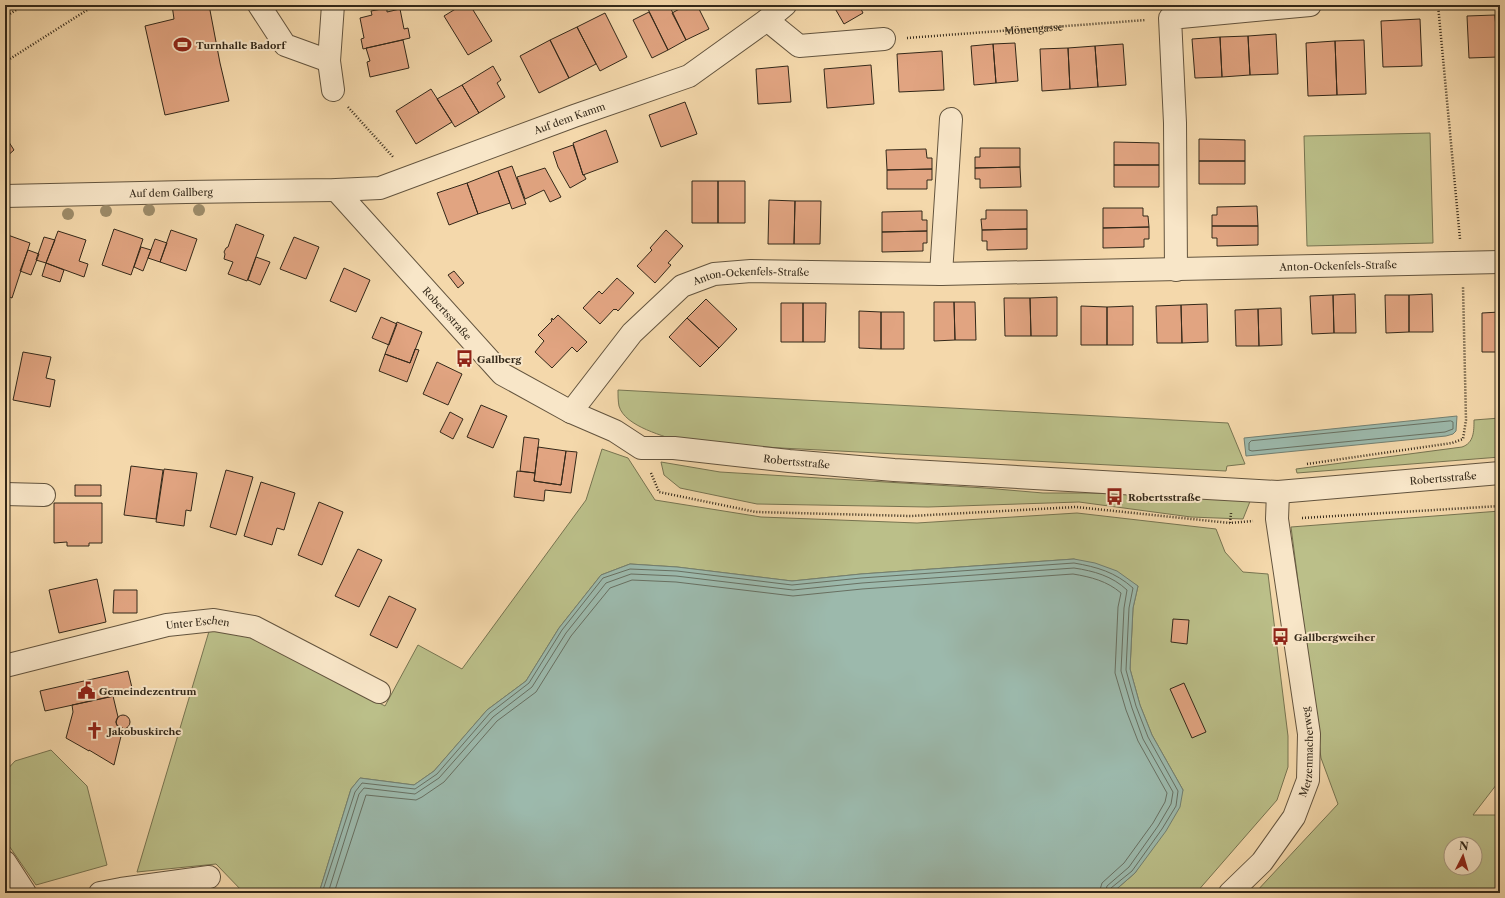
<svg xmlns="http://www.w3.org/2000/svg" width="1505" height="898" font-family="'Libre Caslon Text',serif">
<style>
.green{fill:#bbbf89;stroke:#777451;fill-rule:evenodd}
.water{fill:#9cb9ac;stroke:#727f71}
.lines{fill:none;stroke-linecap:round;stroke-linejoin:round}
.shore{stroke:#687062;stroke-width:1}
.building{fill:#e1a481;stroke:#332819}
.minor-casing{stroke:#63543e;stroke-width:24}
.path{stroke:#332819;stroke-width:2.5;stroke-dasharray:1 2;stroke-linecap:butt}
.minor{stroke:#f8e6c8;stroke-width:22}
.tree{fill:#9d8c6a}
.labels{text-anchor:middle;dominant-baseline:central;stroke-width:4;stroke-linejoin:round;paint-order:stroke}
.street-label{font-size:10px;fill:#332819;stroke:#f8e6c8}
.poi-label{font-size:10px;font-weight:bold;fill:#332819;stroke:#f8e6c8;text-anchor:start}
</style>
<rect width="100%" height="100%" fill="#f4d8ab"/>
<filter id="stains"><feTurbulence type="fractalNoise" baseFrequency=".005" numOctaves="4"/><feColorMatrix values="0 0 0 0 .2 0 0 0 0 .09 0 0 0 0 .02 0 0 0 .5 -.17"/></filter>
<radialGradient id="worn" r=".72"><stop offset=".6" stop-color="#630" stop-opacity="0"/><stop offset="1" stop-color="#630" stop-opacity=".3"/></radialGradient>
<path class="green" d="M1430,133L1433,243L1307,246L1304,136Z
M618,390L1228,423L1245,464L1227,466L1226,471L684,443C665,436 625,427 619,406C618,401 618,395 618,390Z
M1500,418V457L1297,473L1296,469L1462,447C1474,443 1474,431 1474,420Z
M602,449L628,458L655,500L761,517L917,523L1077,513L1216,529L1225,552L1243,572L1268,574L1288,736V767L1277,800L1196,893H1112L1135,873L1183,790L1152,735L1140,705L1130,669L1133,608L1138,586L1074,559L861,574L792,581L677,567L630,564L601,575L559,628L526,681L487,710L434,771L414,785L360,778L351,789L319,893H244L216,864L137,872L210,628L252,638L385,706L418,645L462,669L586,500Z
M661,462L720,472L985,488L1043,493H1089L1251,499L1243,519L1191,517L1079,502L928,507L757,504L680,488L664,475Z
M1500,511V780L1473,815H1500V893H1255L1338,804L1321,758L1291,527ZM1451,844H1475V868H1451Z
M51,750L87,786L107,865L36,885L5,840V772L15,761Z"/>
<path class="water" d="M1457,416L1456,431L1453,434L1446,436L1246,456L1244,438Z
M1074,559L1095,563L1117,571L1138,586L1133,608L1130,669L1140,705L1152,735L1183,790L1180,807L1166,831L1135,873L1112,893H319L351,789L360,778L414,785L434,771L487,710L526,681L559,628L601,575L630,564L677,567L792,581L861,574Z"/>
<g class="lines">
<path class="shore" d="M1451,421L1453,422V429L1445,432L1252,451L1249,450V443L1251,441Z
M322,893L355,792L362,783L415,789L437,774L490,713L529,683L562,630L603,578L630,569L677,571L792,585L861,578L1074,563C1097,567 1115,572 1133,588L1129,608L1126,670L1136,706L1148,737L1178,791L1176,806L1162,829L1132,871L1111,888L1110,893
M328,893L359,794L364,788L415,794L439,778L493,717L532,687L566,633L606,583L631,574L676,576L793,590L862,583L1074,568C1094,571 1112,576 1127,590L1124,608L1121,671L1132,708L1143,739L1173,792L1171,804L1158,826L1129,867L1107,886L1105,893
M334,893L366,795L416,800L422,797L444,782L497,721L536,692L571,636L610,588L632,580L676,582L793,596L862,589L1073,574C1091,577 1107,581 1121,593L1118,607L1115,673L1126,710L1138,741L1167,793L1165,802L1153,823L1124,863L1102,883L1099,893"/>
</g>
<path class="building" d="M172,5H209L220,63L229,101L165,115L145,26L174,19Z
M462,5H470L492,41L468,55L444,16Z
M646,5H669L686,40L668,50Z
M687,5H697L709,29L686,40L672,13Z
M833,5H863L860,7L863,13L844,24Z
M387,8V12L400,9L404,29L408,28L410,38L363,49L361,39L364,38L360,18L372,15L371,11Z
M649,12L668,50L652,58L633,20Z
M605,13L627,57L600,71L577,27Z
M1495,15H1500V57H1498Z
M1495,15L1498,57L1469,58L1467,16Z
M1420,19L1422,66L1383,67L1381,21Z
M577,27L596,64L569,78L550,40Z
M1276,34L1278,74L1250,75L1248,36Z
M1248,36L1250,75L1222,77L1220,37Z
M1220,37L1222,77L1195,78L1192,39Z
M403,40L409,68L370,77L367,62L370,61L366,48Z
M550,40L569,78L539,93L520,56Z
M1364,40L1366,94L1337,95L1335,41Z
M1335,41L1337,95L1308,96L1306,43Z
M1015,43L1018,81L996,83L993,44Z
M993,44L996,83L974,85L971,46Z
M1123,44L1126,85L1098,87L1095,46Z
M1095,46L1098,87L1070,89L1068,48Z
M1068,48L1070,89L1042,91L1040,49Z
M942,51L944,90L899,92L897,54Z
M871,65L874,104L827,108L824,69Z
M493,66L501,80L497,83L505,97L479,113L462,85Z
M788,66L791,102L758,104L756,69Z
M462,85L479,113L455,127L437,99Z
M431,89L452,122L416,144L396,111Z
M685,102L697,134L661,147L649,115Z
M606,130L618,162L583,175L573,143Z
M5,136L14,150L5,158Z
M1199,139L1245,140V161H1199Z
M1114,142L1159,143V165H1114Z
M573,145L583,175H584L586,179L570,188L558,167L553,152Z
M980,148H1020V167L975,168V157H980Z
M926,149L927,158H932V169L887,170L886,150Z
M1199,161H1245V184H1199Z
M1114,165H1159V187H1114Z
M512,166L526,204L512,209L498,171Z
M1020,167L1021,187L980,188V179H975V168Z
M545,168L561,197L550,202L544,190L525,199L517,177Z
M932,169V180H927V189H887V170Z
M498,171L510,203L478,214L467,183Z
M692,181H718V223H692Z
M718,181H745V223H718Z
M467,183L478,214L449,225L437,193Z
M769,200L795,201L794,244H768Z
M795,201H821L820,244H794Z
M1257,206L1258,226H1212V215H1217V207Z
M1103,208H1143V216H1148L1149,227L1103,228Z
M986,210H1027V229L982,230L981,219H986Z
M922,211V220H927V231L882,232V212Z
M236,224L264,235L247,281L228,274L233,262L224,259L225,254L224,252L226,248L228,247Z
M1212,226H1258V245L1217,246V238H1212Z
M1149,227V239H1144V247L1103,248V228Z
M114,229L143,239L131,275L102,265Z
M1027,229V249L987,250V241H982V230Z
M171,230L197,239L186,271L160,262Z
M666,230L683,246L668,263L671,265L655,283L637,266L652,250L650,248Z
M58,231L86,240L79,261L88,264L84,277L46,263Z
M927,231V243H923V251L882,252V232Z
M5,234L30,243L12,298L5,295Z
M44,237L55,240L46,263L36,260Z
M294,237L319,247L306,279L280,269Z
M155,239L167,243L160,262L148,258Z
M141,247L151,250L143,271L134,267Z
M28,250L39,254L31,275L20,271Z
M256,257L270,262L260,285L248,280Z
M46,263L64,270L60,282L42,276Z
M344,268L370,280L356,312L330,301Z
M454,271L464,283L458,288L448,275Z
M617,278L634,293L618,311L616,309L615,310L614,309L600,324L583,308L599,291L602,294Z
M1355,294L1356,333H1334L1333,295Z
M1432,294L1433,332H1409V295Z
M1333,295L1334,333L1312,334L1310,296Z
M1385,295H1409V332L1386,333Z
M1057,297V336H1031L1030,298Z
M1004,298H1030L1031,336H1005Z
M706,299L737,329L719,348L687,318Z
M934,302H954L955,340L934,341Z
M954,302H975L976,340H955Z
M781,303H803V342H781Z
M803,303H826L825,342H803Z
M1207,304L1208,342L1182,343L1181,305Z
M1181,305L1182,343H1157L1156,306Z
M1081,306L1107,307V345H1081Z
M1133,306V345H1107V307Z
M1281,308L1282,345L1259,346L1258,309Z
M1258,309L1259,346H1236L1235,310Z
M859,311L881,312V349L859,348Z
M881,312H904V349H881Z
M1500,312V352H1482V313Z
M558,315L587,342L577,352L572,347L552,368L535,352L544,341L538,335L552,321L551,320L552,318L553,320Z
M381,317L397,324L389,345L372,338Z
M687,318L719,348L700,367L669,337Z
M397,322L422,332L410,363L385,354Z
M415,349L419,350L407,382L379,371L385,354L410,363Z
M23,352L51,357L46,378L55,380L50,407L13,400Z
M437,362L462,374L448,405L423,394Z
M481,405L507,416L493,448L467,437Z
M450,412L463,419L453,439L440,432Z
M524,437L539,439L535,473L520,471Z
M538,447L566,451L561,485L534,481Z
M566,451L577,452L571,493L545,490L544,501L514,497L517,471L535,473L534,481L561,485Z
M131,466L163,470L156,519L124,515Z
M164,469L197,473L191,511L186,510L184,526L156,522Z
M226,470L253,477L236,535L210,527Z
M261,482L295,493L284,530L277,528L272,545L244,536Z
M75,485H101V496H75Z
M319,502L343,512L322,565L298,555Z
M54,503H102V543H89V546H67V542L54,543Z
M358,549L382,560L359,607L335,596Z
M97,579L106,622L59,633L49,590Z
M114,590H137V613H113Z
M389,596L416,609L397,648L370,635Z
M1173,619L1189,620L1187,644L1171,642Z
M128,671L133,692L45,711L40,691Z
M1184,683L1206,732L1192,738L1170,689Z
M113,696L118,717L116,722L117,725L121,728H123L114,765L89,750V751L66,738L73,712L72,705Z
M116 722a7 7 0 1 1 14 0a7 7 0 1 1-14 0Z"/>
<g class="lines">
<defs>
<g id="minor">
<path d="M259,5L285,45L329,61"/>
<path d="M333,5L329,61L333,90"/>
<path d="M767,20L799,46L884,39"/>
<path id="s2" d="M336,190L502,374L571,412L615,431L641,448H674L789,461L894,470L1278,492L1500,473"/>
<path id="s3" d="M5,196L186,192L336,190L380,188L574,116L689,76L767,20L785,5"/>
<path d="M1176,270L1175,123L1170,18L1310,5"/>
<path d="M941,274L951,119"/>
<path id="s4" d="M571,412L632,333L682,286L714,274L751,271L941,274L1500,262"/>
<path d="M5,494L44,495"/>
<path id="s5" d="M5,666L167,625L214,620L254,627L379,692"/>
<path d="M5,862L25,893"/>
<path d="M100,893L121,889L209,877"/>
<path id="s6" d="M1230,893L1262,862L1294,817L1308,780L1309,734L1277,519L1278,492"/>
</g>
</defs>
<use href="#minor" class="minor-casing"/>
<g class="path">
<path d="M1438,5L1460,239"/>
<path d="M5,17L24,5"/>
<path id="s1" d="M907,38L1146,20"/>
<path d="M5,62L95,5"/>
<path d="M348,107L394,158"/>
<path d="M1307,464L1452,443L1463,439L1466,420L1463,286"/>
<path d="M651,473L659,492L756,512L911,516L1076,507L1230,523"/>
<path d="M1231,513L1230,523L1253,521"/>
<path d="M1302,518L1500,506"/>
</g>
<use href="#minor" class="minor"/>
</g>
<g class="tree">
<circle cx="149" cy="210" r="6"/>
<circle cx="199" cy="210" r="6"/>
<circle cx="106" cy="211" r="6"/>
<circle cx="68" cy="214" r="6"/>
</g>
<defs>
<symbol id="stadium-bare" viewBox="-9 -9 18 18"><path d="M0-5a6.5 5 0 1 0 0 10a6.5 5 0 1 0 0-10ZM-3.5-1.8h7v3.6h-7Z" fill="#8f2418" stroke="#f8e6c8" stroke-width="2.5" paint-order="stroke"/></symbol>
<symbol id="bus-bare" viewBox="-9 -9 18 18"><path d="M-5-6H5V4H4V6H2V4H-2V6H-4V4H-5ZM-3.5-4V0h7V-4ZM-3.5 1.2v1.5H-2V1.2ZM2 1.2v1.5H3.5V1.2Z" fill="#8f2418" stroke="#f8e6c8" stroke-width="2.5" paint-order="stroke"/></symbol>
<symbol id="civic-bare" viewBox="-9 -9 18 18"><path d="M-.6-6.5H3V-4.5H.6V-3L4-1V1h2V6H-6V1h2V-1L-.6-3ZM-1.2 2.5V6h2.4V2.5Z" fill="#8f2418" stroke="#f8e6c8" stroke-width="2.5" paint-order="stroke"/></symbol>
<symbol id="church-bare" viewBox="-9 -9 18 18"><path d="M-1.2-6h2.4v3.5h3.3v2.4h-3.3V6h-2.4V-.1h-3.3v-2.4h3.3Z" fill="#8f2418" stroke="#f8e6c8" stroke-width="2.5" paint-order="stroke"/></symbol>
</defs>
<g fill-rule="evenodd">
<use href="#stadium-bare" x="170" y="32" width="25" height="25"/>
<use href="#bus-bare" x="452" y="346" width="25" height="25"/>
<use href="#bus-bare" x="1102" y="484" width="25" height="25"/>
<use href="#bus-bare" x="1268" y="624" width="25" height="25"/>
<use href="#civic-bare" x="74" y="678" width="25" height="25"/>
<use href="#church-bare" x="82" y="718" width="25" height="25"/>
</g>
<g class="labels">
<g class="street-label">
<text stroke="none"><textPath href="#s1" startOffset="127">Mönengasse</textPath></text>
<text stroke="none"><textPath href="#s3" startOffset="577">Auf dem Kamm</textPath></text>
<text stroke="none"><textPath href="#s3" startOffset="166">Auf dem Gallberg</textPath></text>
<text stroke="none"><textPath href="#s4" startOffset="827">Anton-Ockenfels-Straße</textPath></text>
<text stroke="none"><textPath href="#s4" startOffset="239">Anton-Ockenfels-Straße</textPath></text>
<text stroke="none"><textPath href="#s2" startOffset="166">Robertsstraße</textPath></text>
<text stroke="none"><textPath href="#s2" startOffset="562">Robertsstraße</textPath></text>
<text stroke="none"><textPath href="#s2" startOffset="1210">Robertsstraße</textPath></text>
<text stroke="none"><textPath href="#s5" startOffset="198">Unter Eschen</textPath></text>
<text stroke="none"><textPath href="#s6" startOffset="167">Metzenmacherweg</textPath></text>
</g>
<g class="poi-label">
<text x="196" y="45">Turnhalle Badorf</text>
<text x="477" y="359">Gallberg</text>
<text x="1128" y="497">Robertsstraße</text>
<text x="1294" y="637">Gallbergweiher</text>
<text x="99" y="691">Gemeindezentrum</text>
<text x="108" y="731">Jakobuskirche</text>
</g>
</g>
<rect width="1505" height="898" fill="none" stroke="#f4d8ab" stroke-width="20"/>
<rect x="6" y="6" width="1493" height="886" fill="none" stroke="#332819" stroke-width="2"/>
<rect x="10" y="10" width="1485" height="878" fill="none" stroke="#332819"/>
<g transform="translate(1463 856) rotate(5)"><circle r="19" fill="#f8e6c8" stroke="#a99a82"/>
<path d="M0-3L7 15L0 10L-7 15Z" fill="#8f2418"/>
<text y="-6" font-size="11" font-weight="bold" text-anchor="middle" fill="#332819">N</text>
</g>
<rect width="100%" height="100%" filter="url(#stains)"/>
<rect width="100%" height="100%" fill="url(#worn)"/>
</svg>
